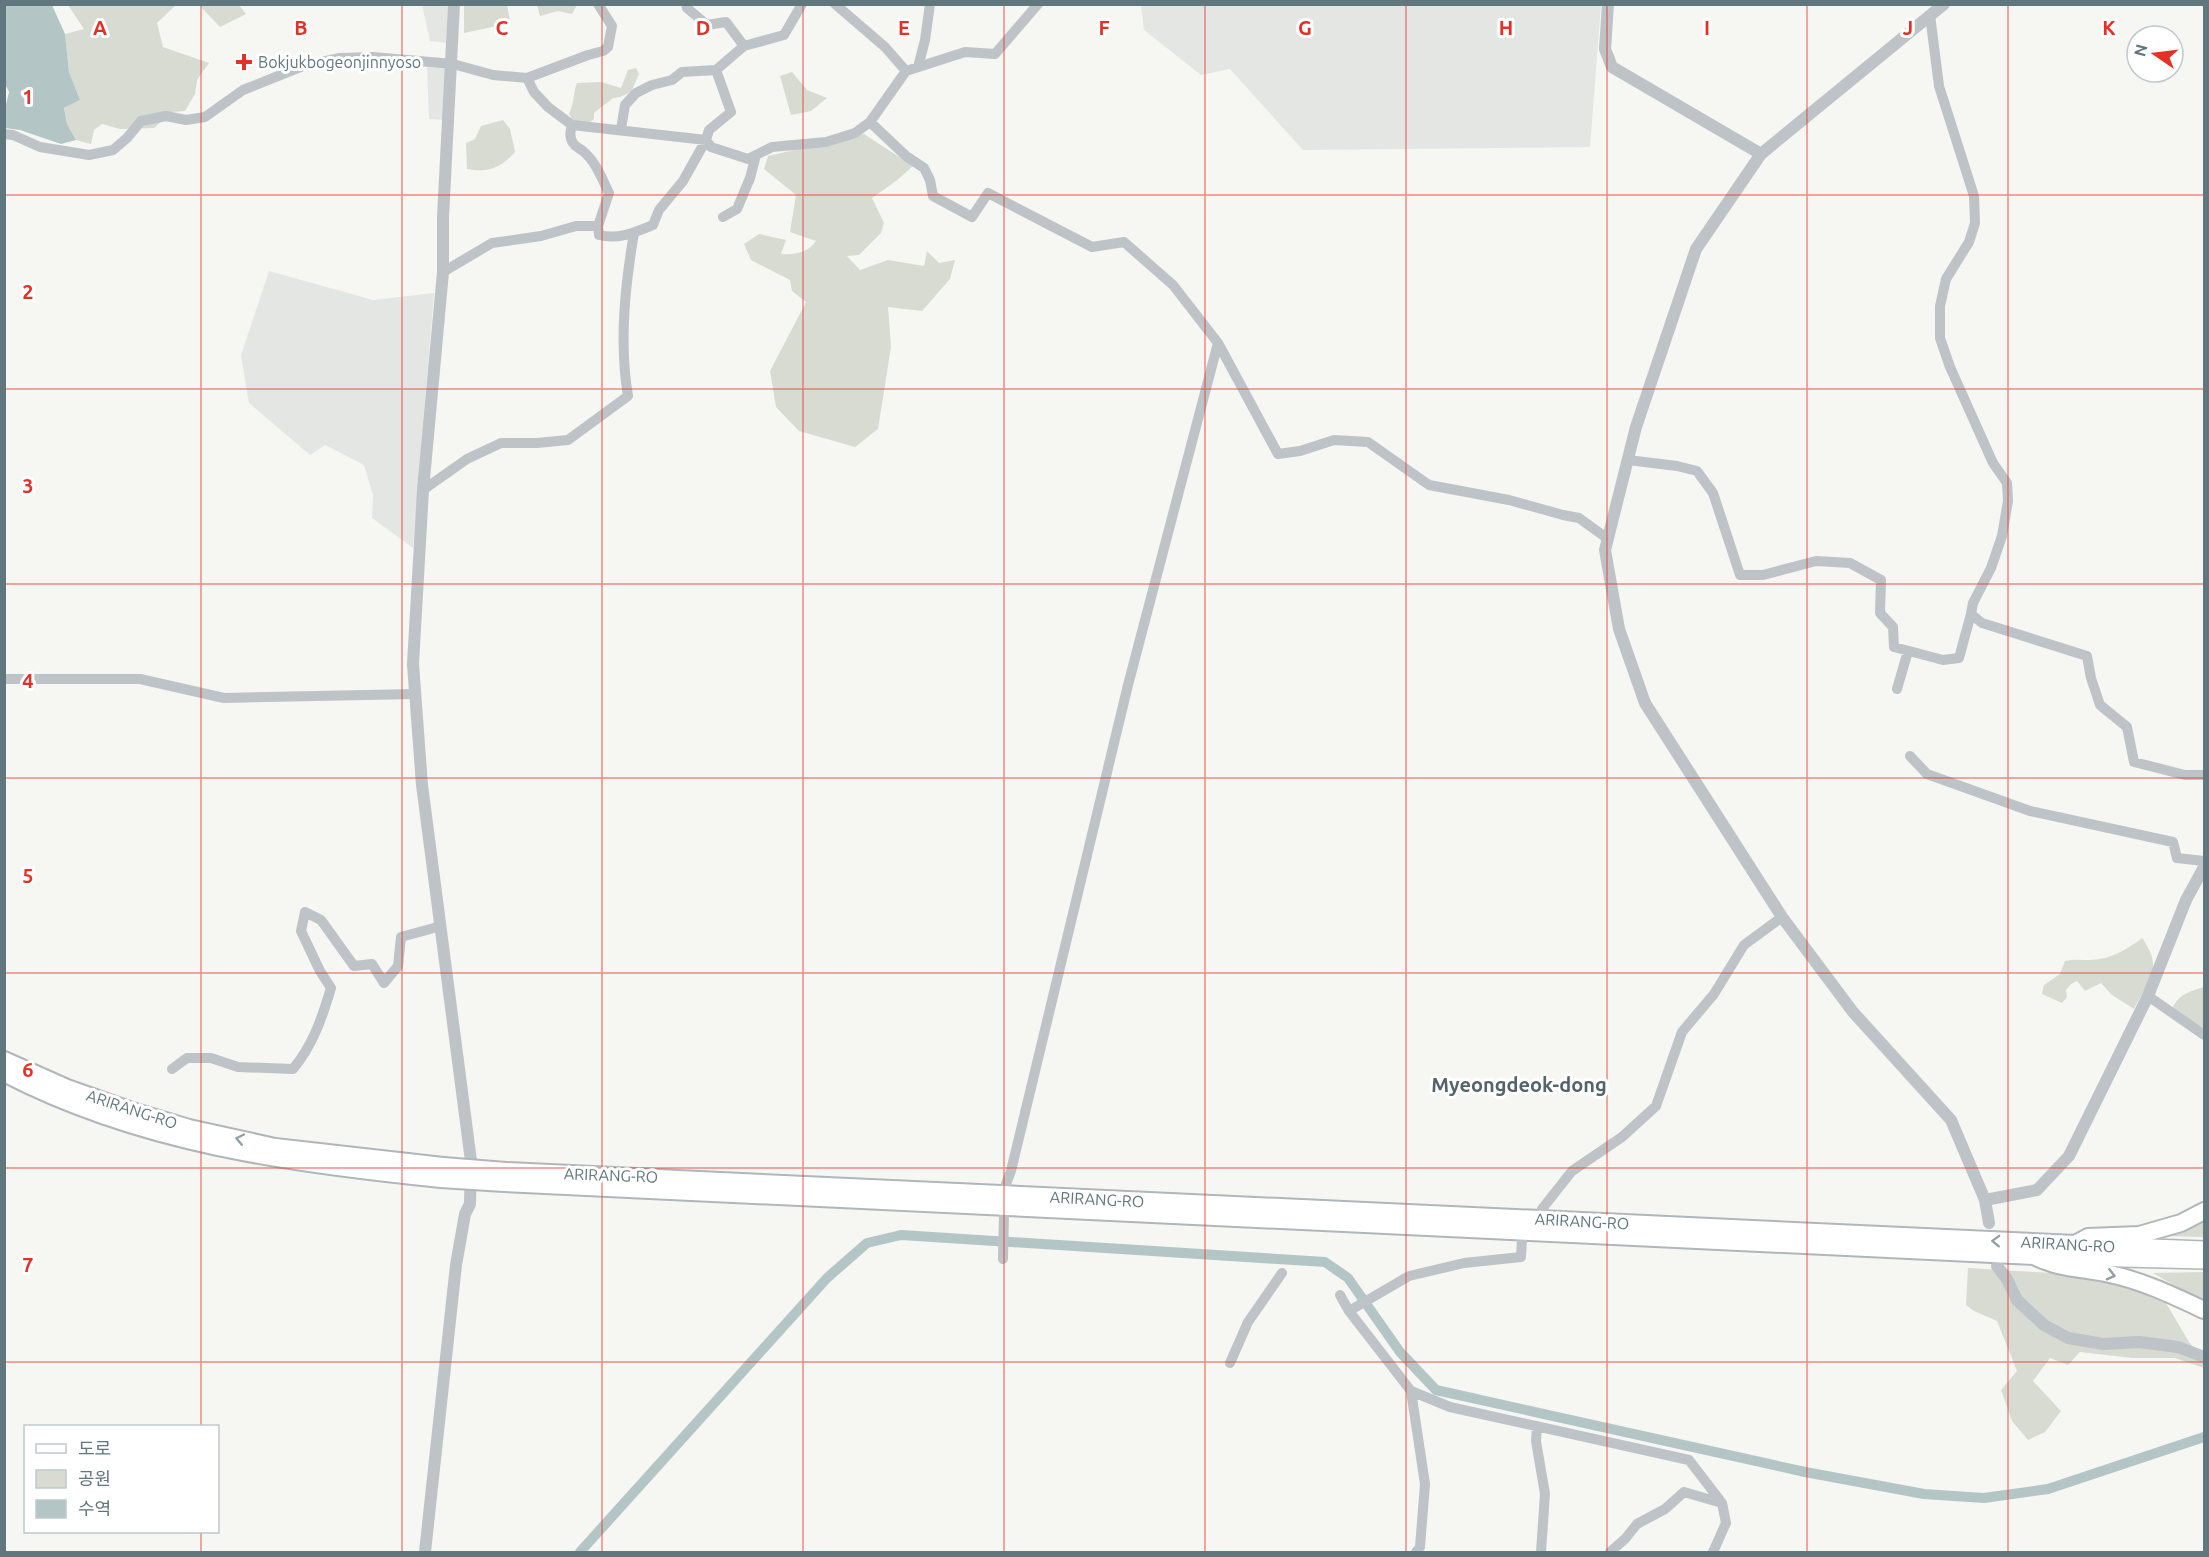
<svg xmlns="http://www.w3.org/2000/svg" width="2209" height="1557" font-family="Ubuntu,'Noto Sans KR',sans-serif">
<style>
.built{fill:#e4e6e4}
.green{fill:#d7dbd2}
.water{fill:#b4c5c6}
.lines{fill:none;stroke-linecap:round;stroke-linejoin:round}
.canal{stroke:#b4c5c6;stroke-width:10}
.primary-casing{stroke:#aeb6b8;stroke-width:18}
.trunk-casing{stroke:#b0b6b9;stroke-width:20}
.minor{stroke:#bdc3c6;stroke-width:10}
.tertiary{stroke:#bdc3c6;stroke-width:12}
.primary{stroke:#fff;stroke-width:15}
.trunk{stroke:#fff;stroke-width:16}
.trunk-bridge-casing{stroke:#b0b6b9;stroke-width:20;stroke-linecap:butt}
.trunk-bridge{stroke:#fff;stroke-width:16}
.oneway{stroke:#90a0a5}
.grid{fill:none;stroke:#e33127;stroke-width:1.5;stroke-opacity:0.55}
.poi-dot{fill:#e33127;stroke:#fff;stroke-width:2}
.labels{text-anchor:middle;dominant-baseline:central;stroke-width:6;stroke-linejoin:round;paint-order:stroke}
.poi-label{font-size:16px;fill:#61777e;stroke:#fff;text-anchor:start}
.street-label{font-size:16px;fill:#61777e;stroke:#fff}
.quarter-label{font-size:20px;font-weight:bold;fill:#536369;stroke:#fff}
.grid-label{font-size:20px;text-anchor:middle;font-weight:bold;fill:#e33127;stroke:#fff;stroke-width:6;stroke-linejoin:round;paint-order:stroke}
</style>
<rect width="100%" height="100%" fill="#f6f6f3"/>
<path class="built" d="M422,5H448L446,43L430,41Z
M1141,5H1601L1590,147L1303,150L1230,69L1201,75L1144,30Z
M431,66L449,67L447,120L429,119L427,67Z
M269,271L373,300L434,293L413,548L372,518L373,495L364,465L325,445L310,455L249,403L241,355Z"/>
<path class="green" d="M68,5H176L157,23L163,47L209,63L197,80L195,94L185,111L172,112L154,128L120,129L102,124L94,130L91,144L76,140L67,124L64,108L80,100L69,72L65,34L84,29Z
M199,5H239L246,14L220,27Z
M464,5H507L510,21L502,25L464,33Z
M577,5L572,14L558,11L540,16L537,5Z
M636,68L639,74L631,92L620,97L613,98L594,113V119L590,122H574L569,114C574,104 573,93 577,83L601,82L621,88L628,70Z
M792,72L807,90L827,98L811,111L791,115L780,76Z
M503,120L510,129L515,152C501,168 488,173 467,169L466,143L475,139L481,126Z
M864,134L913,166L896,181L872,198L884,223L881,233L859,255L847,256L860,270L888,260L924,266L927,251L939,263L955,260L950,279L922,311L888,307L891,347L878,429L855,447L799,431L776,407L770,371L806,302L792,291L790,280L751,260L744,244L759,234L786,240L781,254C794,255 808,253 816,241L790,232L796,195L764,169L768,156Z
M2142,938C2164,969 2149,979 2134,1009L2112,995L2101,983L2085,991L2077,981L2071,984L2066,990L2067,997L2062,1003L2042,994L2044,985L2060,974L2065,961C2074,959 2080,960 2089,960C2110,960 2126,950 2142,938Z
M2204,987V1036L2170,1014C2177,995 2185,993 2204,987Z
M2204,1218V1237L2164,1236Z
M1968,1268L2084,1275L2163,1298L2189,1342L2204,1360V1368L2175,1358H2132L2080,1352L2068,1365L2050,1358L2033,1381L2061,1411L2045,1432L2028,1440L2012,1421L2001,1390L2017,1371L1997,1321L1974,1311L1966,1305Z
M2204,1272V1303L2153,1273Z"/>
<path class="water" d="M4,5H52L65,34L69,72L80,100L64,108L67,124L76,140L61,144L20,130L5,128V109L9,92L4,82Z"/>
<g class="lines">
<path class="canal" d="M580,1552L827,1278L867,1243L901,1235L1325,1262L1348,1278L1400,1352L1436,1390L1805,1472L1924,1494L1984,1498L2048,1489L2204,1437"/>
<defs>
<path id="primary" d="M2075,1244L2204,1249
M2043,1257L2204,1261"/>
<path id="trunk" d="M4,1060L67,1088L129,1110L189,1128L275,1147L443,1166
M4,1073C140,1144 292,1164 441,1179
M506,1171L2075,1244L2088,1237L2139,1235L2181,1223L2204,1211
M504,1183L2034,1256C2058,1269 2084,1268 2110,1274C2143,1281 2174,1296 2204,1310"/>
</defs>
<use href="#primary" class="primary-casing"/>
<use href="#trunk" class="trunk-casing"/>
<path class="minor" d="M686,4L687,8L707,25L726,22L744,46L784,35L802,4
M835,4L885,47L906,71
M1930,15L1939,86L1974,196L1975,223L1969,242L1946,279L1940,306V338L1950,367L1993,463L2007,483L2008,501L2002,536L1991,568L1973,603L1971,614L1982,623L2087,656L2091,678L2100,705L2127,727L2134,762L2185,775H2204
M918,67L925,40L930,4
M527,78L588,55L603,51L608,47L612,26L598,4
M870,122L906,156L924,168L930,180L933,196L972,217L988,193L1092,247L1124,242L1173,285L1218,343L1278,454L1300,451L1334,440L1368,442L1429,485L1509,500L1563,515L1579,518L1608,539
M572,125C570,131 569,137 573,143C576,148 580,148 584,152C596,162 602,179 609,193L598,226L599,235C618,240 636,232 653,225L659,210L683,181L706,140L709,130L731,112L716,70
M621,129L625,105L636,93L652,85L672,80L682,72L716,70L744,46
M4,134L13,135L40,147L89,155L113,150L127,138L141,121L166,116L186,120L205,117L243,90L303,66L340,58L373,57L453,64L493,75L527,78L534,92L548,107L572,125L706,140L711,147L748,159L772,147L826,142L855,133L870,122L906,71L965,52L995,54L1038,4
M723,217L737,209L750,178L756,155
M443,272L492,243L541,236L576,226H598
M1628,460L1677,466L1697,471L1713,493L1740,575H1763L1816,561L1850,563L1881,580L1880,613L1893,627L1894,647L1943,660L1959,658L1971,614
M423,490L467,459L501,443H537L568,440L628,396C619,343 625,286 634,233
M4,679H140L224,698L415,694
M1897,689L1908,651
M1910,756L1927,774L2030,811L2173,842L2177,858L2204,861
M2148,996L2204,1035
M172,1069L187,1058H211L238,1067L293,1069C313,1045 322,1018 331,988L320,971L301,931L305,912L321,920L354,966L372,964L384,983L398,966L401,937L441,926
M1006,1184L1011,1171L1128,685L1218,343
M1542,1209L1572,1171L1622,1137L1656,1106L1682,1032L1714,994L1744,945L1782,917
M1003,1259L1004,1215
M1340,1295L1349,1311L1411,1391L1450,1407L1689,1460L1722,1503L1726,1523L1713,1552
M1349,1311L1409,1276L1464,1263L1521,1257L1522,1239
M1230,1363L1248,1322L1282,1273
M1411,1391L1425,1484L1420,1547L1416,1552
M1537,1426L1536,1441L1545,1494L1541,1552
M1610,1552L1625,1539L1637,1524L1665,1509L1684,1492L1722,1503"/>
<path class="tertiary" d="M1608,4L1605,49L1612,67L1761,154
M1944,4L1761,154L1696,249L1636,427L1605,550L1619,629L1645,703L1782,917L1853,1012L1951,1120L1985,1200L1989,1223
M1985,1200L2037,1190L2069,1156L2148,996L2186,900L2204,867
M1997,1266L2007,1279L2017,1300L2044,1325L2068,1338L2103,1344L2139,1342L2178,1347L2204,1357
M425,1552L456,1265L465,1214L470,1204L471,1161L422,785L413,664L423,490L443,272V217L454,4"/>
<use href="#primary" class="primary"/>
<use href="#trunk" class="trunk"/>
<defs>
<path id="trunk-bridge" d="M443,1166L506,1171
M441,1179L504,1183"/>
</defs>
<use href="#trunk-bridge" class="trunk-bridge-casing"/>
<use href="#trunk-bridge" class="trunk-bridge"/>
</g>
<defs><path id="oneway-chevron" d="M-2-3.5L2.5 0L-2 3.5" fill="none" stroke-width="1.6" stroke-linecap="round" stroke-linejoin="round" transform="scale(1.5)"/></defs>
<g class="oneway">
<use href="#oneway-chevron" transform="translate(240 1139) rotate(-168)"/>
<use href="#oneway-chevron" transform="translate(1996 1241) rotate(-178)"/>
<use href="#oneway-chevron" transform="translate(2111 1275) rotate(14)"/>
</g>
<path class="grid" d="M201,4V1426M402,4V1552M602,4V1552M803,4V1552M1004,4V1552M1205,4V1552M1406,4V1552M1607,4V1552M1807,4V1552M2008,4V1552M4,195H2204M4,389H2204M4,584H2204M4,778H2204M4,973H2204M4,1168H2204M4,1362H2204M201,1532V1552"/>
<path class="poi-dot" d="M241 53h6v6h6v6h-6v6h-6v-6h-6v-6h6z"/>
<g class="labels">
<g class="poi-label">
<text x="258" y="62">Bokjukbogeonjinnyoso</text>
</g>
<g class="street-label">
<text transform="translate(132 1109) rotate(18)">ARIRANG-RO</text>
<text transform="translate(611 1175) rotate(2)">ARIRANG-RO</text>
<text transform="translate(1097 1199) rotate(3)">ARIRANG-RO</text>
<text transform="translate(1582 1221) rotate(3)">ARIRANG-RO</text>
<text transform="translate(2068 1244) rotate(3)">ARIRANG-RO</text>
</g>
<g class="quarter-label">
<text x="1519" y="1084">Myeongdeok-dong</text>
</g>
</g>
<g class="grid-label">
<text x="100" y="35">A</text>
<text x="301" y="35">B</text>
<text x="502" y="35">C</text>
<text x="703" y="35">D</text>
<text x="904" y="35">E</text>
<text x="1104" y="35">F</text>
<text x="1305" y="35">G</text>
<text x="1506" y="35">H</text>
<text x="1707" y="35">I</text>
<text x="1908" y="35">J</text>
<text x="2109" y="35">K</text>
<text x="28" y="104">1</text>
<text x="28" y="299">2</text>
<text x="28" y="493">3</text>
<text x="28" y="688">4</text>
<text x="28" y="883">5</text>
<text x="28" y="1077">6</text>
<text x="28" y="1272">7</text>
</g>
<rect width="2209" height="1557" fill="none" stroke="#61777e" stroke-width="12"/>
<rect x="24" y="1425" width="195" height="108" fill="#ffffff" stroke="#c0c9cb" stroke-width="1.5"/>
<rect x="36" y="1444" width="30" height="9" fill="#ffffff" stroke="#c0c9cb" stroke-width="1.5"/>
<text x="78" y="1455" font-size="18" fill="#61777e">도로</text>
<rect x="36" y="1470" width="30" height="18" fill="#d7dbd2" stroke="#c0c9cb" stroke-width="1.5"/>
<text x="78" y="1485" font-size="18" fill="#61777e">공원</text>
<rect x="36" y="1500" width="30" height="18" fill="#b4c5c6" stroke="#c0c9cb" stroke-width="1.5"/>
<text x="78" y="1515" font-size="18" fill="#61777e">수역</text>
<g transform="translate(2155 54) rotate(284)"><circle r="28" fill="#ffffff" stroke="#c0c9cb" stroke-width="1.5"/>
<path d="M0-4.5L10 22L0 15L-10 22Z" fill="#e33127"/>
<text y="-9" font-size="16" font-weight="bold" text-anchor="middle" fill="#61777e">N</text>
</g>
</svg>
